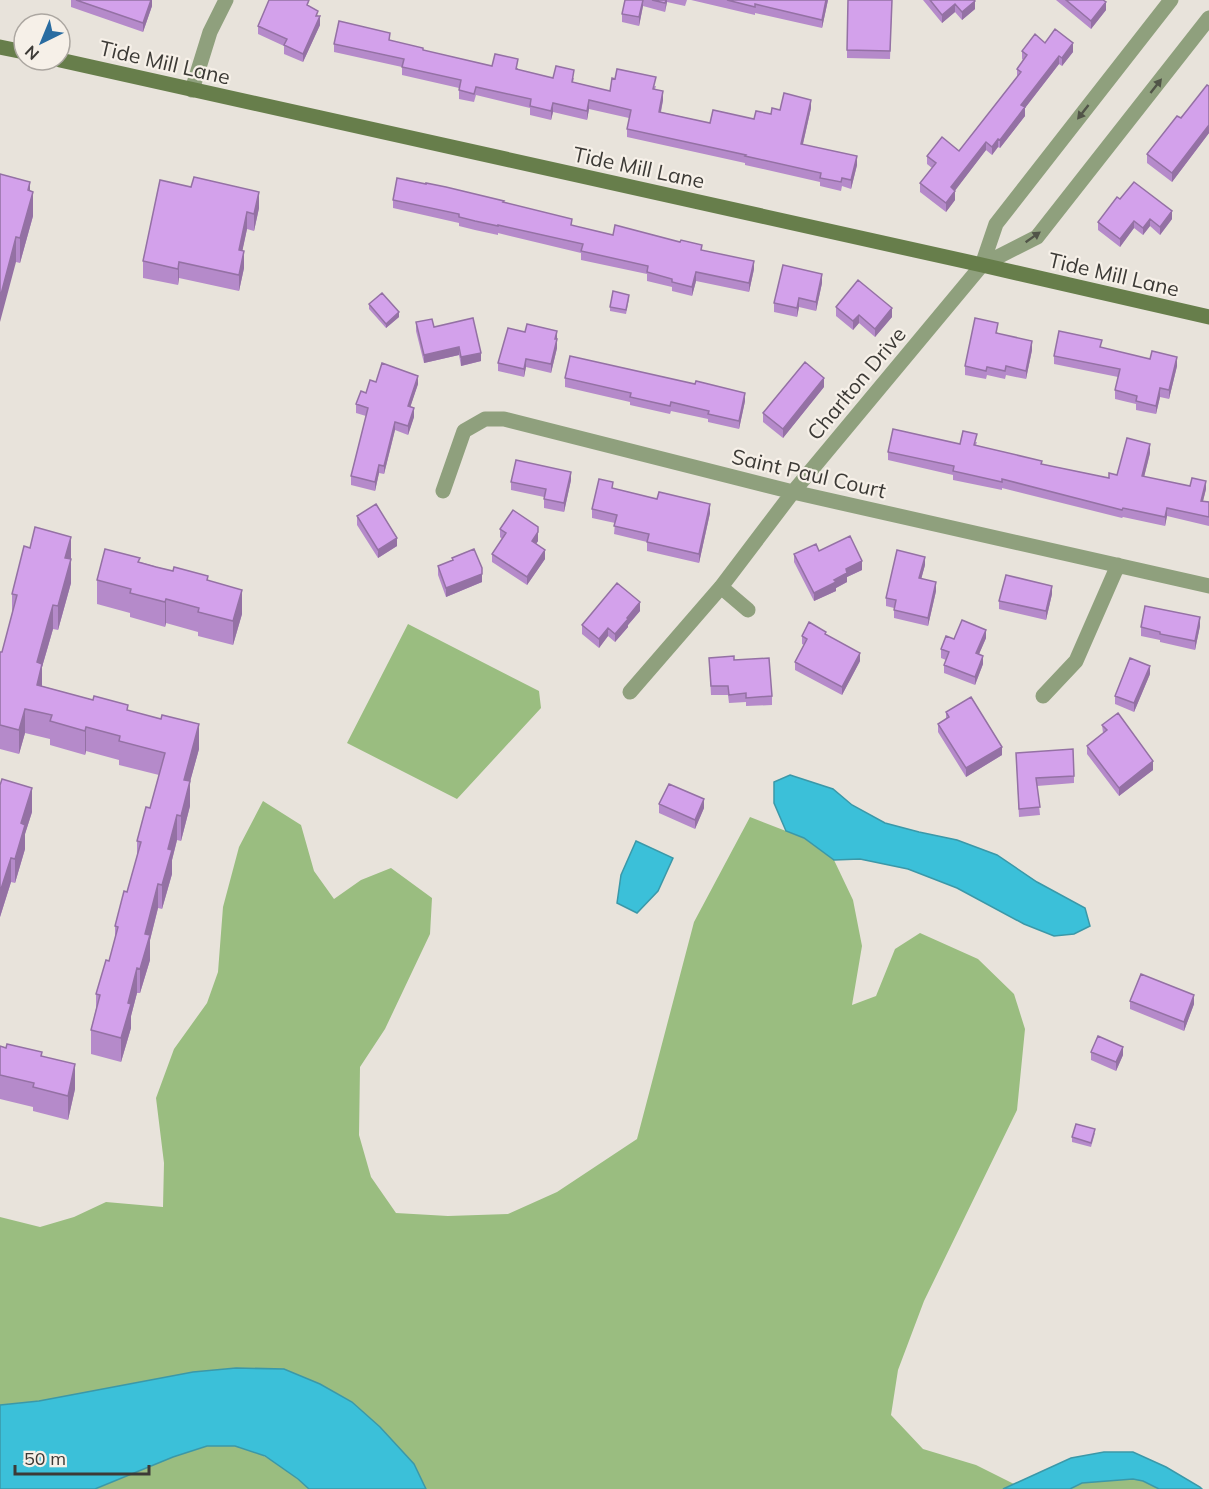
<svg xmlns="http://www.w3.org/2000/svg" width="1209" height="1489" font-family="Mulish,sans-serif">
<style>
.green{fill:#9abd80}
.water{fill:#3bc0d9;stroke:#3b98a8;stroke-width:1.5}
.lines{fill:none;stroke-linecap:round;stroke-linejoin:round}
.street{stroke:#8fa07d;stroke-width:15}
.secondary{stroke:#677e4b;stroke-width:15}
.wall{fill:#b58aca}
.shaded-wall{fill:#9471a4}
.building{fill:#d3a1eb;stroke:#9471a4;stroke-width:1.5}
.oneway{fill:#515448}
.labels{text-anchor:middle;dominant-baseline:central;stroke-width:4.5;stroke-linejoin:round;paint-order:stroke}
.street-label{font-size:21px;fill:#3c3a36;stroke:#f6f0e8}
</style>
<rect width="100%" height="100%" fill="#e8e3db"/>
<path class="green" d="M408,624L539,691L541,708L457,799L347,743Z
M263,801L301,825L314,871L334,899L361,880L391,868L432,898L430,934L385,1029L360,1067L359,1135L371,1177L396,1213L448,1216L508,1214L557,1192L637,1139L694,922L750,817L804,838L834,860L853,900L862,946L852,1005L876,996L895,949L920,933L978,959L1014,994L1025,1029L1017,1110L924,1301L898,1370L891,1415L923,1449L976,1465L1014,1484L1003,1489H426L414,1464L380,1427L352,1402L320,1384L39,1401L0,1405V1217L40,1227L74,1217L106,1202L163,1207L164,1163L156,1098L174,1049L207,1003L218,972L223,907L239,847Z
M207,1446C216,1446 227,1445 236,1446C264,1452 288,1470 309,1489H95L173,1457Z
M1133,1479L1143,1481L1159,1489H1070L1082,1483Z"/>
<path class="water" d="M790,775L833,789L852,805L885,823L919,832L957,840L997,855L1037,882L1085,908L1090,926L1074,934L1054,936L1024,924L957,888L908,869L860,859L834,860L804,838L786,831L774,803V782Z
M636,841L673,858L658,891L637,913L617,903L621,875Z
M236,1368L284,1369L320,1384L352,1402L380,1427L414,1464L426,1489H309L298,1479L265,1456L235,1446H207L173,1457L95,1489H0V1405L39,1401L193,1372Z
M1104,1452H1133L1166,1467L1200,1487L1202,1489H1159L1143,1481L1133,1479L1082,1483L1070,1489H1003L1071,1458Z"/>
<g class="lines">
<path class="street" d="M192,90L210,32L226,0
M982,265L1037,237L1209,18
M443,491L464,431L485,419H504L793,492L1209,586
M721,587L748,610
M630,692L721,587L793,492L982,265L996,224L1171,0
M1043,696L1076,661L1118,565"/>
<path class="secondary" d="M0,47L24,52
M60,60L982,265L1209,317"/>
</g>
<path class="wall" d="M71,0H152V6L143,32L71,7Z
M625,0H687L685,6L667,2L665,12L643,6L639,26L622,22V14Z
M691,0H828L822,28L755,13V15Z
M892,0L890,59L847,58V50Z
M923,0H974L975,9L962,20L955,12L942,23Z
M1056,0H1103L1106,10L1091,29Z
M310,7L318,16L320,25L303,62L284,54V46L258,34V26Z
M390,40L423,50L492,66L518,68V70L553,78H574L573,82L610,91L656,86L655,89L663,100L661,112L710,123L754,119L780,110L811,108L803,144L857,165L851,189L842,186L841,191L820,186V182L745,165V163L627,137V129L629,118L589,109L587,120L553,112L551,120L530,115V108L476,95L474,102L459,99V88L402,75V67L334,52V44Z
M1045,43L1073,52L1062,66L1059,64L1025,108V116L1000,148L998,147L992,155L986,150L955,190V200L946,212L920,192V183L932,168L927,164V156L959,151L1017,77V69L1023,60L1022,59V51Z
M1209,86V133L1172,182L1147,163V154Z
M0,174L30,191L33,216L20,263L16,262Z
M160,180L259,208L254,231L247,229L242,251L244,268L239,291L179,278L178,285L143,278V261Z
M426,184L504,203L572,226L613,235L702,250L754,269L749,292L696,281L692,296L672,291V287L647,281V274L581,260V253L498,233V235L475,230L459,226V223L393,208V200Z
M1120,199L1172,219L1160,235L1150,226L1143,235L1134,228L1120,247L1098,230V222Z
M822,283L816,311L799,307L797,317L774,312V303Z
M629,299L626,314L610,311V307Z
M369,304L399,317L386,328L369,309Z
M836,307L892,317L875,337L859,323L853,330L836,316Z
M416,322L434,327L481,361L461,366L459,355L424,363L416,331Z
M557,331V348L551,373L526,367L524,377L498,371V363L525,332Z
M998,332V333L1032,350L1026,379L1006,375L1005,379L987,375L986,379L965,375V366Z
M1102,348L1177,366L1169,399L1160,397L1156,414L1136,410V404L1115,399V390L1118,377L1054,364V356Z
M565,378L745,401L739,429L708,422V419L671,411L670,414L630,405V402L565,387Z
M376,382L418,384L410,407L414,417L408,435L395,430L384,474L379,473L375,491L351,485V476L366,416L356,413V404Z
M824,387L783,438L763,422V413Z
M977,442L976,445L1042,464L1109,478L1117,475L1150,453L1144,477L1206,489L1203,501L1209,502V526L1167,516L1165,526L1123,517L1122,518L1002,488V490L953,480V475L888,460V452Z
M571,480L564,512L544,508V497L511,490V482Z
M613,488L710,513L699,563L647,551V542L614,534L615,523L592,518V509Z
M357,516L397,546L378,558L357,525Z
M500,529L538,541L536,544L545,559L527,585L492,562V554L502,539L500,537Z
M71,537V583L58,630L53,629L47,650L42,667V686L128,710L199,749L190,781V806L181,841L177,840L172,860V874L162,909L158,908L150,940V960L140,993H137L131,1016V1028L121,1062L91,1054V1030L96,1009V994L109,961L115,941V926L127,892L137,857V841L150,808L159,775L119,765V760L86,751L85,755L50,745V739L25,733L19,754L0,749V652H2L12,616V594L30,548Z
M819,551L862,570L847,577V582L836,588V591L814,601L794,562V554Z
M452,558L482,582L446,597L438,575V566L452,561Z
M140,562L208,581L242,614L233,645L198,636V632L166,623L165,627L130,617V613L97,604V580Z
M925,565L921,579L936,591L928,626L894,618V608L886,606V598Z
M1052,594L1046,620L999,609V601Z
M640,611L628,625V627L615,642L608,636L599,648L582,634V625Z
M1200,626L1195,650L1160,642V640L1141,636V627Z
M826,635L860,661L842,695L795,670V662L804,645L802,644V636Z
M986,638L979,654L983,664L975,685L944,673V665L946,660L941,658V649L954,639Z
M709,658L734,660L772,696V705L746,706V702L729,703L728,695H711Z
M1150,674L1134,712L1115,704V696Z
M946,712L1002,755L966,777L938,732V724L946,719Z
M1102,725L1153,770L1119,796L1087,754V746L1103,733Z
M1016,753L1074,776V783L1037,786L1040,815L1019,817Z
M0,785L32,812L25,834V849L15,883L11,882L0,917Z
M659,804L704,808L695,829L659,813Z
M1130,1001L1194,1004L1184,1031L1130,1009Z
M0,1046L42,1056L75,1089L68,1120L33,1111V1107L0,1099Z
M1091,1052L1123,1055L1116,1071L1091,1060Z
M1095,1133L1091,1147L1072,1142V1137Z"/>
<path class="shaded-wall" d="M151,0H152V6L143,32V23Z
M643,0V6L639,26V17Z
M666,0H667V2L665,12Z
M826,0H828L822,28V20Z
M975,1V9L962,20V12Z
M1106,2V10L1091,29V21Z
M955,4V12L942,23V15Z
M320,16V25L303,62V54Z
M1073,43V52L1062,66V58Z
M1059,56V64L1025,108V116L1000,148V140L1021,105Z
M663,91V100L659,120V112Z
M589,100V109L587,120V111Z
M811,100V108L801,152V144Z
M553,103V112L551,120V111Z
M1209,125V133L1172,182V173Z
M998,139V147L992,155V147Z
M986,142V150L951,196V187Z
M857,156V165L851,189V180Z
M30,182V202L33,192V216L20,263V238L28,190Z
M955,191V200L946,212V203Z
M259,192V208L254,231V214Z
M1172,211V219L1160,235V227Z
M247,212V229L239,267V250Z
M1150,219V226L1143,235V228Z
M1134,221V228L1120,247V239Z
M16,237V262L0,322V298Z
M244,251V268L239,291V275Z
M754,261V269L749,292V283Z
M179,262V278L178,285V269Z
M696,272V281L692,296V287Z
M822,274V283L816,311V302Z
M799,298V307L797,317V308Z
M892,308V317L875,337V329Z
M399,312V317L386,328V324Z
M859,315V323L853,330V321Z
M557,331V348L551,373V364Z
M1032,341V350L1026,379V371Z
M459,347V355L424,363V355Z
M481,353V361L461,366V357Z
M1177,357V366L1169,399V390Z
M526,359V367L524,377V369Z
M418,376V384L408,414V406Z
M824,378V387L783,438V429Z
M1160,388V397L1156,414V406Z
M745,393V401L739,429V421Z
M414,408V417L408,435V426Z
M395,422V430L384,474V466Z
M1150,444V453L1142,485V476Z
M379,465V473L375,491V482Z
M571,472V480L564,512V503Z
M1206,481V489L1201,509V501Z
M710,504V513L699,563V554Z
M1167,508V516L1165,526V517Z
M538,532V541L532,550V541Z
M71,537V583L58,630V606L65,558Z
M397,538V546L378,558V550Z
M545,550V559L527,585V577Z
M925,557V565L919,587V578Z
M862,561V570L847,577V582L836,588V591L814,601V593L834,580L846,569Z
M482,574V582L446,597V588Z
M936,582V591L928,626V618Z
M1052,586V594L1046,620V611Z
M242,590V614L233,645V621Z
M166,599V623L165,627V602Z
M640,602V611L628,625V627L615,642V634Z
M53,605V629L42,667V688L37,709V662Z
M1200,617V626L1195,650V641Z
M608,628V636L599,648V639Z
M986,630V638L976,661V653Z
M860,653V661L842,695V687Z
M983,656V664L975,685V677Z
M1150,666V674L1134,712V703Z
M25,709V733L19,754V730Z
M199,724V749L184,804V780Z
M86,727V751L85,755V731Z
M1002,747V755L966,777V768Z
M1153,761V770L1119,796V788Z
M190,781V806L181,841V816Z
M32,788V812L25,834V849L15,883V859L21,823Z
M704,799V808L695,829V820Z
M177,815V840L172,860V874L162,909V885L168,849Z
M11,858V882L0,917V892Z
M158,884V908L150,940V960L140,993V969L145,934Z
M137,968V993L131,1016V1028L121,1062V1038L128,1003Z
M1194,995V1004L1184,1031V1022Z
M1123,1047V1055L1116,1071V1062Z
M75,1064V1089L68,1120V1096Z"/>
<path class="building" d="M76,0H151L143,23Z
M269,0H309L307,5L318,11L316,16H320L303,54L284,45L287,39L258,26Z
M625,0H643L639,17L622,14Z
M652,0H666L665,3Z
M727,0H826L822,20L755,4V7Z
M848,0H892L890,51L847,50Z
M930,0H974L975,1L962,12L955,4L942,15Z
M1066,0H1103L1106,2L1091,21Z
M339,21L390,33L389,40L423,48V50L492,66L495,54L518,59L516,69L553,78L556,66L574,70L572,82L610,91L612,78L615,79L617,69L656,77L653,89L663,91L659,112L710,123L713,110L754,119L756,111L771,114L772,108L780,110L784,93L811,100L801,144L857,156L851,180L842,178L841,182L820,178L821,173L745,156L746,155L627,129L631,110L589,100L587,111L553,103L551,111L530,106L531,99L476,87L474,94L459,90L461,80L402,67L404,59L334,44Z
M1055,29L1073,43L1062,58L1059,56L1021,105L1025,107L1000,140L998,139L992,147L986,142L951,187L955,191L946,203L920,183L936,163L927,156L942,137L959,151L1021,72L1017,69L1027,55L1022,51L1035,34L1045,43Z
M1207,85L1209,86V125L1172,173L1147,154L1177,116L1181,118Z
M0,174L30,182L28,190L33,192L20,238L16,237L0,298Z
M194,177L259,192L254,214L247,212L239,250L244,251L239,275L179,262L178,269L143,261L160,180L191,187Z
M397,178L426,184V183L446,187L504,201L503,202L572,219L571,225L613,235L615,225L680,242L681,240L702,245L701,250L754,261L749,283L696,272L692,287L672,282V279L647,272L648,266L581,251L583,244L498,225V226L475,221L459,217V214L393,200Z
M1134,182L1172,211L1160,227L1150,219L1143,228L1134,221L1120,239L1098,222L1117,197L1120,199Z
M783,265L822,274L816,302L799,298L797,308L774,303Z
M858,280L892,308L875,329L859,315L853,321L836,307Z
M613,291L629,295L626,310L610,307Z
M382,293L399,312L386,324L369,304Z
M473,318L481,353L461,357L459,347L424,355L416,322L432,319L434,327Z
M975,318L998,323L996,333L1032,341L1026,371L1006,366L1005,371L987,367L986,371L965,366Z
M527,324L557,331L555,339H557L551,364L526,359L524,369L498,363L508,328L525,332Z
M1059,331L1102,340L1100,347L1150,359L1152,351L1177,357L1169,390L1160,388L1156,406L1136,401L1137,396L1115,390L1120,369L1054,356Z
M570,356L695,384L696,381L745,393L739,421L708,414L709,411L671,402L670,406L630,397L631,393L565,378Z
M805,362L824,378L783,429L763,413Z
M382,363L418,376L408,406L414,408L408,426L395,422L384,466L379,465L375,482L351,476L368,408L356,404L361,391L366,393L370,380L376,382Z
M893,429L960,444L963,431L977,434L974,445L1042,461L1041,464L1109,478V473L1117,475L1127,438L1150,444L1142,476L1190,486L1192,478L1206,481L1201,501L1209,502V517L1167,508L1165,517L1123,508L1122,510L1002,479V482L953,471L954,466L888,452Z
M516,460L571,472L564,503L544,499L546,489L511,482Z
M599,479L613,482L612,488L657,499L659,492L710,504L699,554L647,542L649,534L614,526L617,515L592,509Z
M376,504L397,538L378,550L357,516Z
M513,510L538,527V532L532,541L545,550L527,577L492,554L506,533L500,529Z
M35,527L71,537L65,558L71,559L58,606L53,605L47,626L37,662L42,664L37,685L93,700L94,696L128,705L127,710L161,719L162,715L199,724L184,780L190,781L181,816L177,815L168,849L172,850L162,885L158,884L145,934L150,935L140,969L137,968L128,1003L131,1004L121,1038L91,1030L100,995L96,994L106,960L109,961L118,927L115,926L124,891L127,892L141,842L137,841L146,807L150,808L165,753L119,741L120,736L86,727L85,731L50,721L52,715L25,709L19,730L0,725V652H2L17,595L12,594L24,546L30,548Z
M850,536L862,561L846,569L847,573L834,580L836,582L814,593L794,554L816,544L819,551Z
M105,549L140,558L138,562L156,567L173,571L174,567L208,576L207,580L242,590L233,621L198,612L199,608L166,599L165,602L130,593L131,589L97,580Z
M474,549L482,568V574L446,588L438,566L453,560L452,558Z
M897,550L925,557L919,578L936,582L928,618L894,610L896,600L886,598Z
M1006,575L1052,586L1046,611L999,601Z
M617,583L640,602L627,618L628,619L615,634L608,628L599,639L582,625Z
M1145,606L1200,617L1195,641L1160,634V632L1141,627Z
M962,620L986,630L976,653L983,656L975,677L944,665L949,652L941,649L946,636L954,639Z
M809,622L826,632L825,634L860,653L842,687L795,662L807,639L802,636Z
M734,656V660L769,658L772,696L746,698V693L729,695L728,686H711L709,658Z
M1130,658L1150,666L1134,703L1115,696Z
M971,697L1002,747L966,768L938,724L949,717L946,712Z
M1118,713L1153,761L1119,788L1087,746L1107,730L1102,725Z
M1073,749L1074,776L1036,778L1040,807L1019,809L1016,753Z
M2,779L32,788L21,823L25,825L15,859L11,858L0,892V785Z
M669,784L704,799L695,820L659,804Z
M1141,974L1194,995L1184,1022L1130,1001Z
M1098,1036L1123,1047L1116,1062L1091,1052Z
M7,1044L42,1052L41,1056L75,1064L68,1096L33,1087L34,1083L0,1075V1046L6,1048Z
M1076,1124L1095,1129L1091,1143L1072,1137Z"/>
<defs><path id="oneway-solid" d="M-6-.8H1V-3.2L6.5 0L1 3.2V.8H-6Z" transform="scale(1.5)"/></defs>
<g class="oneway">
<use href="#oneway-solid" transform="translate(1156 86) rotate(-52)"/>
<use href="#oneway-solid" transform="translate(1083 112) rotate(128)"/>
<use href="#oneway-solid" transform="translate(1033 237) rotate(-35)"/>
</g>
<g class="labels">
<g class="street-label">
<text transform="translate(165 62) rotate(13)">Tide Mill Lane</text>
<text transform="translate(639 167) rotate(12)">Tide Mill Lane</text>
<text transform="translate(1114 274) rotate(13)">Tide Mill Lane</text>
<text transform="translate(856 383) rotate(-50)">Charlton Drive</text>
<text transform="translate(809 473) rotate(13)">Saint Paul Court</text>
</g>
</g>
<g transform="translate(42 42) rotate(223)"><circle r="28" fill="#f6f0e8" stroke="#aca7a1" stroke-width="1.5"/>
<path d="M0-4.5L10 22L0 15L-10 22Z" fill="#296ca1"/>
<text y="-9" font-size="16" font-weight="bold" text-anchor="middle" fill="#3c3a36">N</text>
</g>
<path d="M15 1465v9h134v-9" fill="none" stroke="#3c3a36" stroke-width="3"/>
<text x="24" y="1465" font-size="18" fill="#3c3a36" stroke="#f6f0e8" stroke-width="4.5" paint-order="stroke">50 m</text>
</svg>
